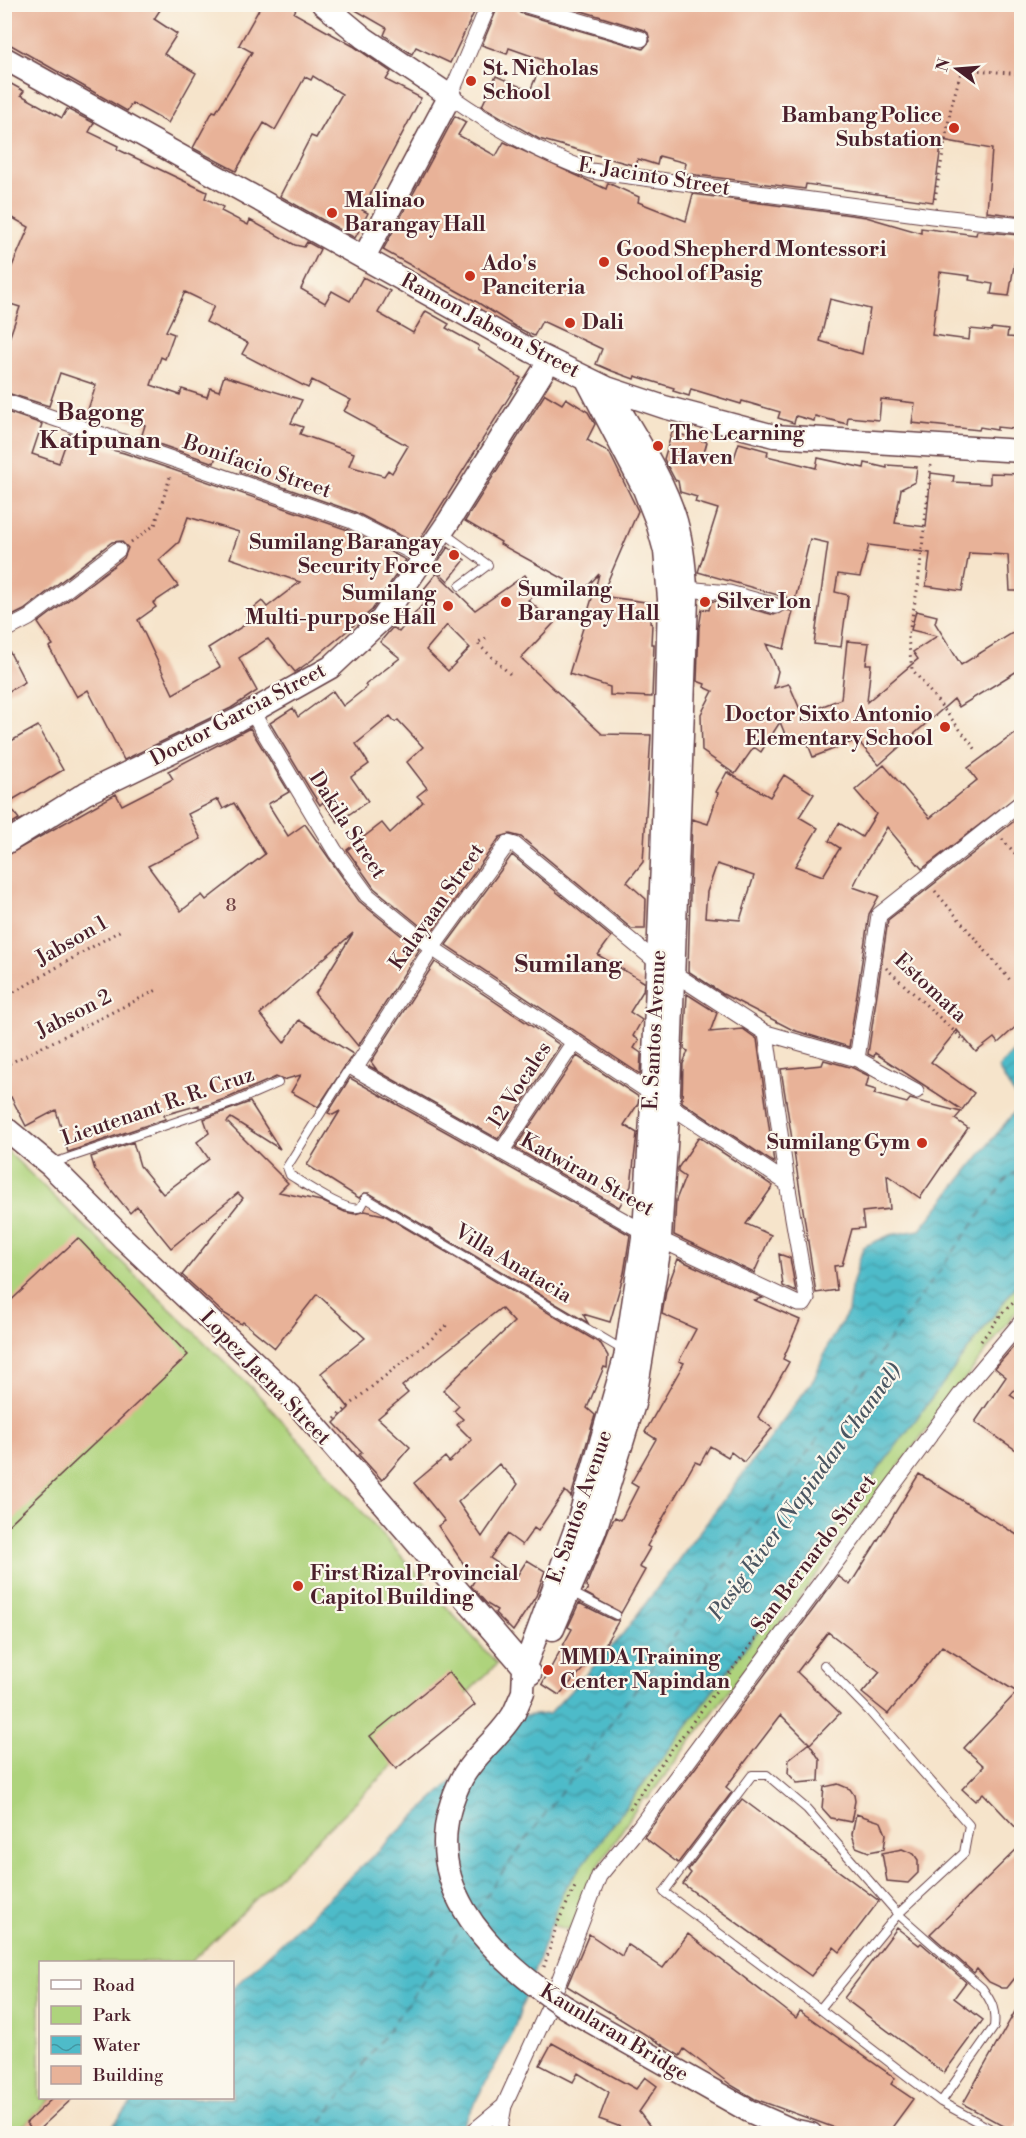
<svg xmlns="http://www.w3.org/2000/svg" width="1026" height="2138" font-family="'Libre Bodoni',serif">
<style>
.green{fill:#aed37c;stroke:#7c7954;stroke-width:1.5}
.water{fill:url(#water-waves);stroke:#4c6d7a;stroke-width:1.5}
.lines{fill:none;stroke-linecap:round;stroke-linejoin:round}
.ferry{stroke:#4b5662;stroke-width:1.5;stroke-dasharray:8 6;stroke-linecap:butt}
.building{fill:#e8b298;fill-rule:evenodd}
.lane-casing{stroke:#643d43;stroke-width:10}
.street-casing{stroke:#643d43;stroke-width:17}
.secondary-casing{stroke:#643d43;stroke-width:25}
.path{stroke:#643d43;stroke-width:3;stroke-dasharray:1.5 4.5;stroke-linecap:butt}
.lane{stroke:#fff;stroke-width:8}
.street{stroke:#fff;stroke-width:15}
.secondary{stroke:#fff;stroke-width:22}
.secondary-bridge-casing{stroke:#643d43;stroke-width:25;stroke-linecap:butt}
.secondary-bridge{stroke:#fff;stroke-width:22}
.poi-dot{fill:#c8321e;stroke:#fbf7ec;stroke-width:2}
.labels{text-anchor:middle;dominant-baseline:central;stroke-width:4.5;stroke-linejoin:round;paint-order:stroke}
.number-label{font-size:18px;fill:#724446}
.poi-label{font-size:21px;font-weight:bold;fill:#4a1f2b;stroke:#fbf7ec;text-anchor:start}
.street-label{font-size:21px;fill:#4a1f2b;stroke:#fbf7ec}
.water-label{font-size:22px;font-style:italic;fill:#4b5662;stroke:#fbf7ec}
.quarter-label{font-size:24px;font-weight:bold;fill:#4a1f2b;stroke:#fbf7ec}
</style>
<defs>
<pattern id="water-waves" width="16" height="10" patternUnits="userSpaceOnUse" patternTransform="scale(1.5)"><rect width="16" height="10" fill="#4ebbc9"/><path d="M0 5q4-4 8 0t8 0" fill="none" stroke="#4397a3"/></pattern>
</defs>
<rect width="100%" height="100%" fill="#fbf7ec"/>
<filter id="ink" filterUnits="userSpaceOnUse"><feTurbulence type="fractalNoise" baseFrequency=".0167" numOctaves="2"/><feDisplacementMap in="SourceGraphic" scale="12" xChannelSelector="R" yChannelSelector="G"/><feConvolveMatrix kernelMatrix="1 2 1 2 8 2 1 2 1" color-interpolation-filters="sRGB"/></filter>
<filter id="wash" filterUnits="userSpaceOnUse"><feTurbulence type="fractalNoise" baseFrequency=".008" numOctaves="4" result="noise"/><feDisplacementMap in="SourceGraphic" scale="24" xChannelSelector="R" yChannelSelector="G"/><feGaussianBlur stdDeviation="1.35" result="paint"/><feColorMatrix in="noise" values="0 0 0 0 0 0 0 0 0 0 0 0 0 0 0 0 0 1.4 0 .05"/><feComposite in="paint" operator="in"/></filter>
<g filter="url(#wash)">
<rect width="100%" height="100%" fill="#f6e4cb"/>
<path class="green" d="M4,1148L256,1392L497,1664L191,1962H40V2098H52L15,2134L4,2133Z
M1021,1279V1305L654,1790L648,1799L643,1798L594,1873L574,1931L551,1925L563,1891Z"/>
<path class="water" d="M1021,1045V1279L563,1891L511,2037L458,2133L106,2134L136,2098H232L233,1988L521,1716L549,1714L619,1639L814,1379L829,1343L848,1312L851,1289L863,1247L890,1235L920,1230L1020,1105L998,1068Z"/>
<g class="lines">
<path class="ferry" d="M476,1909L1009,1175L1022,1170
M313,2134L463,1927"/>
</g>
<g id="blocks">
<path class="building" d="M4,4H164L154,19L177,34L164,54L196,73L168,123L132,103L127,111L4,41Z
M262,4H288L296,9L294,13L353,46L391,72L386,80L421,98L362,210L368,213L355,238L280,196L311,136L316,138L342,94L313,76L311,80L305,77L275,130L264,123L236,171L193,148L213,111L216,112L252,52L239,45Z
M345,4H478L450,63L416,47L412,54L384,35L387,28Z
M499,4H513L520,13L643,49L650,41L648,33L644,30L559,4H1007L1022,9V216L987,212L992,149L942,140L933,202L806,184L805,189L697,175L684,173L686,163L659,156L657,165L638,159L636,166L539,139L482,106L496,76L530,91L543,60L509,48L507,54L482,45Z
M4,80L24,91L21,95L62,118L67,109L94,123L89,132L118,146L117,149L207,192L205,198L223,207L221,211L248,225L250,220L295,245L304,247L307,242L320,249L301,289L325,303L332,291L350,301L363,277L390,291L378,313L413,333L426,311L449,324L446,328L479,346L478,350L521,378L417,544L355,512L240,472L244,461L217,452L214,463L141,438L145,425L104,411L100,424L85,419L96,385L60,373L49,406L4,392V337L9,339L20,307L4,302V285L29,227L4,213ZM185,292L214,306L206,322L248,343L242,354L308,388L312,380L351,400L344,411L408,446L392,473L388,470L384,476L349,466L354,453L300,434L303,427L291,423L302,400L224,376L219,391L210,388L207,397L182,389L180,395L151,385L161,357L165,359L174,334L166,331Z
M455,116L466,122L458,135L496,156L504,142L606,189L608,183L639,197L638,202L686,221L693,194L866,217L921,233V228L976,235L977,231L1019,235L1009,296L991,294L993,284L969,280L970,276L940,272L932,335L969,340L970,329L991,331L992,328L1008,330L1007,337L1022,338V423H1016L1015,429L997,427V430L980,427L979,430L912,423L915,403L881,399L879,420L848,417L847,424L815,416L814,421L796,416L794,423L778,418L780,412L742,401L741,404L691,389L689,396L673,391L674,388L635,376L634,379L612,371L596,364L602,349L542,321L534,336L516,327L477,302L383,250ZM830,299L870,309L862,354L820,341Z
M545,394L562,404L566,398L588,412L595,424L587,440L609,452L638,511L603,592L595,589L599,574L584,590L500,544L501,542L465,521Z
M4,411L42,424L32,454L59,463L69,434L94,442L93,445L124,453L348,530L406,560L372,610L312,660L295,672L268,639L266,640L239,658L257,691L231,708L124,760L88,690L77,697L49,647L53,645L38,623L124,558L128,548L121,541L112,542L24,610L4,620ZM188,517L239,532L230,558L300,582L267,607L262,601L246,614L251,621L208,648L220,667L173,694L138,620L156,607L153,603L178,586L159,560L179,542Z
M672,432L707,442L704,453L733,461L739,443L768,451L767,456L816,468L818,458L864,468L865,463L887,468V465L917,467L915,482L901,489L895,523L926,527L931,473L954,476L953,482L990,484V473L1022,474V591H1010L1008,555L969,553L962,591L926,586L930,553L869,545L860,577L838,574L835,592L848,595L841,647L814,644L828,543L810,539L795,600L698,572L718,509L695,502L697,497L680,492L678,481L675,480L664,459Z
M448,547L465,560L448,581L434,567Z
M437,573L475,610L525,575L538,593L528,600L554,623L521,658L602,734L651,735L643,862L627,882L646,899L645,929H632L521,837L510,834L500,837L430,934L374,888L347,850L382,823L390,833L423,802L417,796L427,788L407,762L423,747L398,720L395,722L390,716L356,744L369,764L351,777L368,801L338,822L323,802L320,805L311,791L270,723L293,708L298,717L333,691L343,706L367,687L365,685L400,658L380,642L393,627L399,632L424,603L418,596ZM447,625L470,648L448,671L426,650Z
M593,595L653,603L650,623L652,624L651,644H654L652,697L610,695V687L569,674Z
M711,601L732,604L774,615L785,610L793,611L784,649L766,644L778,671L774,688L789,684L802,714L841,699L847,641L869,643L866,664H871L867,702L918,659L913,652L937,636L911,630L916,611L937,616L935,623L961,665L1022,627V668L959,707L954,699L879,765L857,740L813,757L805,737L789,744L780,722L761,752L754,747L735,774L702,751L701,714L713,691L704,687L705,684L697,681L699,628L702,609L709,610Z
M4,641L25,682L4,694Z
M38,726L63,770L7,803L19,819L4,828V745Z
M250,728L289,792L268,804L288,836L305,824L359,901L419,950L358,1046L315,994L353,933L260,1014L284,1043L299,1020L353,1054L318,1107L291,1092L301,1075L283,1080L276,1077L230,1097L199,1108V1105L164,1115L165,1119L68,1152L56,1110L26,1126L11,1097L4,1100V936L8,934L4,928V857L116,794L122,805L173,779L168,771ZM218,799L223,809L234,803L265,854L206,900L202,895L181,911L148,866L201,839L188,814Z
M1022,728V792L922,869L887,827L864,865L853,887L879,896L869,914L849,1047L793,1030L723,994L688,971L692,819L708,824L718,793L716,792L727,772L770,797L784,775L814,794L799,817L818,828L795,866L823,876L840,848L829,841L839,823L862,837L876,814L855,790L884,765L930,818L977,780L968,768ZM717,864L754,876L740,920L705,917L707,892Z
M1022,815V1021L998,1043L994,1038L976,1052L957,1030L931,1062L974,1093L962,1110L875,1053L874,1057L868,1054L888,920Z
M512,855L611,937L598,955L644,982L643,991L630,1012L642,1020L633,1036L639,1040L634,1048L641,1053L640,1074L446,945Z
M435,962L560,1045L498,1139L369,1066L377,1070L371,1062Z
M687,994L717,1013L710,1032L743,1029L757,1039L774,1163L682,1102L683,1064L688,1051L684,1049Z
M577,1056L639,1097L638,1104L624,1125L637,1133L631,1186L619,1207L515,1148Z
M824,1060L853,1068L869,1076L866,1087L876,1090L874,1094L907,1103L910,1099L961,1112L955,1119L968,1128L920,1198L887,1175L890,1209L862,1212L864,1228L852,1229L842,1265L834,1266L837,1290L816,1293L781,1069L822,1065Z
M350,1078L630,1235L624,1273L610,1322L583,1314L588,1323L369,1193H364L359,1198L307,1165L340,1111L333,1115L328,1113Z
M250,1102L280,1149L231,1118L227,1122L288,1183L279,1192L321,1201L345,1212L355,1214L365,1211L384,1215L601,1344L608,1356L607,1368L604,1367L587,1408L595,1415L571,1497L565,1491L538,1531L534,1528L522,1545L507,1534L490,1558L517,1576L527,1560L545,1571L536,1596L513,1631L495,1613L497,1610L487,1604L471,1586L478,1575L465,1566L438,1526L445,1521L414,1483L445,1457L449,1462L472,1440L457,1425L463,1419L454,1411L459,1406L443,1390L514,1322L501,1308L402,1386L408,1393L378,1418L410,1447L382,1480L359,1455L362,1452L334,1423L349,1408L321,1373L365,1338L317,1294L275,1348L243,1322L241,1324L222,1312L182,1275L243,1198L238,1193L171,1248L137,1206L130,1213L95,1170L91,1157L133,1142L140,1166L163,1194L209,1159L197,1142L209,1133L204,1119ZM499,1464L518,1484L482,1537L458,1502Z
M699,1137L773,1186L746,1224L771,1235L754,1273L674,1235L676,1200L685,1177L678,1172V1168Z
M78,1238L188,1355L4,1529V1307Z
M779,1254L790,1258L796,1292L783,1286Z
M678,1259L763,1298L754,1300L800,1320L783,1359L789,1362L758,1417L772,1428L744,1462L731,1452L728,1457L710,1446L700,1464L695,1462L647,1546L650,1548L639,1567L645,1570L621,1613L585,1593L588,1588L586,1586L611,1524L615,1517L621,1520L638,1487L631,1483L656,1439L645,1432L684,1363L679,1361L696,1329L662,1314L666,1291Z
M1022,1337V1390L1017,1387L1010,1395L1022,1403V1454L975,1422L1006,1377L995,1368Z
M919,1474L1022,1538V1834L983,1793L975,1801L962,1789L984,1766L964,1748L1017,1692L942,1646L888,1714L862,1693L880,1672L828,1632L797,1672L840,1713L810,1744L781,1715L726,1787L732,1792L678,1863L644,1837L838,1576L850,1585Z
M579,1603L613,1620H619L604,1646L559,1695L542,1684L572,1629L568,1627Z
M449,1672L475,1705L396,1769L370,1736Z
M809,1743L820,1760L819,1781L797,1783L788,1773L789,1759Z
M838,1784L850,1789L854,1795L855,1801L851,1822L831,1818L822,1808L824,1787Z
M742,1799L879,1901L840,1952L834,1947L811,1976L683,1884L691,1873L688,1870Z
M856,1814L881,1822L886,1834L884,1849L869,1852L856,1847L852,1834Z
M1022,1844V1969L1007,1988H1002L989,1982L977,1969L974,1973L930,1934Z
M902,1849L914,1854L918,1860V1873L908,1883L887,1881L882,1853Z
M897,1928L919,1945L921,1943L966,1982L954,1998L983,2020L944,2073L844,1998Z
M589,1934L622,1956L627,1944L663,1968L688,1934L796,2018L800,2011L895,2078L891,2084L913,2099L888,2133H849L755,2099L731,2085L684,2049L680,2056L567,1986Z
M1022,1999L1021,2116L1013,2131L963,2104Z
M552,2043L636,2089L645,2077L657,2086L639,2112L655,2133H637L599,2119L609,2092L578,2073L573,2082L540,2065Z
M54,2097H74L35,2133L26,2123Z"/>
</g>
</g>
<g filter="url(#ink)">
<use href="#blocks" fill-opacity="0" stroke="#643d43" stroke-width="1.5"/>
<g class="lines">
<defs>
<path id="lane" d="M444,533L488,565L460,586
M355,1069L352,1068L346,1073L287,1167L290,1175C303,1183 348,1215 361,1207L366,1198L623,1350
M53,1163L232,1103L278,1083
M571,1592L616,1615
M824,1665L869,1711L969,1825L964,1853L898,1914L820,2009L941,2102L1000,2134
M820,2009L664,1892L752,1775H767L807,1809L898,1914L982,1988C992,2002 996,2010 994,2027L941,2102"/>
<path id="street" d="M489,4L450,96C495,127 539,153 591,171L932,216L1022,226
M523,4L641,39
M4,401L352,521L424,558
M686,589L729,593L776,606
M4,631L29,618L118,550
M252,712L335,851L367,895L432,948L787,1183
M766,1033L787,1183L807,1299L804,1304H798L644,1232L355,1069L432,948L508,843L515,845L658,963L766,1033L857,1059L916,1091
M857,1059L879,915L1022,802
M501,1152L574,1042
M470,2134L504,2106
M499,2134L504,2106L549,2007L599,1876L640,1826L963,1391L1022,1321"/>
<path id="secondary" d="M323,4L364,38L450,96L364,257
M4,58L531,351L607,388L664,407L774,436L1022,451
M4,844L86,793L237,720L331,667L382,619L449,521L550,360
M4,1127L50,1165L122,1237L289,1395L530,1674
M553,1629L595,1530L634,1404L659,1252L668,1116L687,599C685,572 683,546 676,521C664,480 638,441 617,405
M514,1713L523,1692L524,1669L578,1522L625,1358L644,1232L652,1104L662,863L669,599L665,551L657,522L644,489L586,378
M565,2007L749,2111L792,2130L811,2134"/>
</defs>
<use href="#lane" class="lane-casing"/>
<use href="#street" class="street-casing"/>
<use href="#secondary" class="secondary-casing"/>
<path class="path" d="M935,199L951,107L962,69L1022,74
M931,465L918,586L908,638L912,669L977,751
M131,542L155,525L170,477
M486,638L477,643L512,676
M1002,839L1022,861
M935,891L1010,980
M886,968L966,1042
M4,998L123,929
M4,1066L157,990
M981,1341L1003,1312L1022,1295
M335,1419C371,1384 413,1357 449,1323
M630,1809L648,1781L778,1609
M544,1967L557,1924L576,1885"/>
<use href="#lane" class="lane"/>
<use href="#street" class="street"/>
<use href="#secondary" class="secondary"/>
<defs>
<path id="secondary-bridge" d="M514,1713C500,1737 475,1754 462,1778C410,1879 487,1954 565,2007"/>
</defs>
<use href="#secondary-bridge" class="secondary-bridge-casing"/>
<use href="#secondary-bridge" class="secondary-bridge"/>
</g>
</g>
<g class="poi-dot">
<circle cx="471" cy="81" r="6"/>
<circle cx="954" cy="128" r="6"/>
<circle cx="332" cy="213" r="6"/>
<circle cx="604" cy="262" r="6"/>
<circle cx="470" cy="276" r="6"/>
<circle cx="570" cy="323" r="6"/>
<circle cx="658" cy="446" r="6"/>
<circle cx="454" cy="555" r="6"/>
<circle cx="506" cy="602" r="6"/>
<circle cx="705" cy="602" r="6"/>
<circle cx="448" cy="606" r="6"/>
<circle cx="945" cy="727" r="6"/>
<circle cx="922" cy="1143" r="6"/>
<circle cx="298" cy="1586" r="6"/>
<circle cx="548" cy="1670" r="6"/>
</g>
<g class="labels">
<g class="number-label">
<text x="231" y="905">8</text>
</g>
<g class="poi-label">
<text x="483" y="69">St. Nicholas<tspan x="483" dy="24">School</tspan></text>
<text x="942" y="116" text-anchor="end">Bambang Police<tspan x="942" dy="24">Substation</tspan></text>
<text x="344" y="201">Malinao<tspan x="344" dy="24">Barangay Hall</tspan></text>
<text x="616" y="250">Good Shepherd Montessori<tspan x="616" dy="24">School of Pasig</tspan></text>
<text x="482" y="264">Ado's<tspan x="482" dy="24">Panciteria</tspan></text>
<text x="582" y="323">Dali</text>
<text x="670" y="434">The Learning<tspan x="670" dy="24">Haven</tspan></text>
<text x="442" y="543" text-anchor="end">Sumilang Barangay<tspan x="442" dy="24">Security Force</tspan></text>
<text x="518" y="590">Sumilang<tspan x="518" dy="24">Barangay Hall</tspan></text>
<text x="436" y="594" text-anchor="end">Sumilang<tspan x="436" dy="24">Multi-purpose Hall</tspan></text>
<text x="717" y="602">Silver Ion</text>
<text x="933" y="715" text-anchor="end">Doctor Sixto Antonio<tspan x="933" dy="24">Elementary School</tspan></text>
<text x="910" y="1143" text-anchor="end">Sumilang Gym</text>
<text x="310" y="1574">First Rizal Provincial<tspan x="310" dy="24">Capitol Building</tspan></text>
<text x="560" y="1658">MMDA Training<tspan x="560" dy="24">Center Napindan</tspan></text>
</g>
<g class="street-label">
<text transform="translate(654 177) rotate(9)">E. Jacinto Street</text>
<text transform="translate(490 326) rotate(28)">Ramon Jabson Street</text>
<text transform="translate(257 467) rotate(19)">Bonifacio Street</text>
<text transform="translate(238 715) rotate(-28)">Doctor Garcia Street</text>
<text transform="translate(347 825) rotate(57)">Dakila Street</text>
<text transform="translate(437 907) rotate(-55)">Kalayaan Street</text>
<text transform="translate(72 941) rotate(-30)">Jabson 1</text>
<text transform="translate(930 988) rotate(43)">Estomata</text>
<text transform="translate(74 1014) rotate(-27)">Jabson 2</text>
<text transform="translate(655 1030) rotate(-87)">E. Santos Avenue</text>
<text transform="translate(520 1085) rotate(-57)">12 Vocales</text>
<text transform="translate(158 1107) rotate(-19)">Lieutenant R. R. Cruz</text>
<text transform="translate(587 1175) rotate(29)">Katwiran Street</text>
<text transform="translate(513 1264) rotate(31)">Villa Anatacia</text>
<text transform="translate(265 1378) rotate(46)">Lopez Jaena Street</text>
<text transform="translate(580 1507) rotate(-71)">E. Santos Avenue</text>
<text transform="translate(814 1554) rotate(-53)">San Bernardo Street</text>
<text transform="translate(614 2033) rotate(31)">Kaunlaran Bridge</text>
</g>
<g class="water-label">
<text transform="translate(805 1492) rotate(-54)">Pasig River (Napindan Channel)</text>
</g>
<g class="quarter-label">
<text x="100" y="413">Bagong<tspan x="100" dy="28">Katipunan</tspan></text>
<text x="568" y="965">Sumilang</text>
</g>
</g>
<rect width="1026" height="2138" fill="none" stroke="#fbf7ec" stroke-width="24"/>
<rect x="39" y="1961" width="195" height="138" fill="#fbf7ec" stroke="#b4a19f" stroke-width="1.5"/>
<rect x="51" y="1980" width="30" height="9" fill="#ffffff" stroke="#b4a19f" stroke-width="1.5"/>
<text x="93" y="1991" font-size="18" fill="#4a1f2b">Road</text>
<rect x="51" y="2006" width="30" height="18" fill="#aed37c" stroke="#b4a19f" stroke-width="1.5"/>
<text x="93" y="2021" font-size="18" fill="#4a1f2b">Park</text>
<rect x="51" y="2036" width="30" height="18" fill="url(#water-waves)" stroke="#b4a19f" stroke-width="1.5"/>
<text x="93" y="2051" font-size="18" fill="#4a1f2b">Water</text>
<rect x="51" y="2066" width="30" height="18" fill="#e8b298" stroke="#b4a19f" stroke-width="1.5"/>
<text x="93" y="2081" font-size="18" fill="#4a1f2b">Building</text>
<g transform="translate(957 69) rotate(286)" stroke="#fbf7ec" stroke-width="4.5" paint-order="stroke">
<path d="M0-4.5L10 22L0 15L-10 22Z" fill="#4a1f2b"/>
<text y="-9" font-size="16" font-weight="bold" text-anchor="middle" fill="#4a1f2b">N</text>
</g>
</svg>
